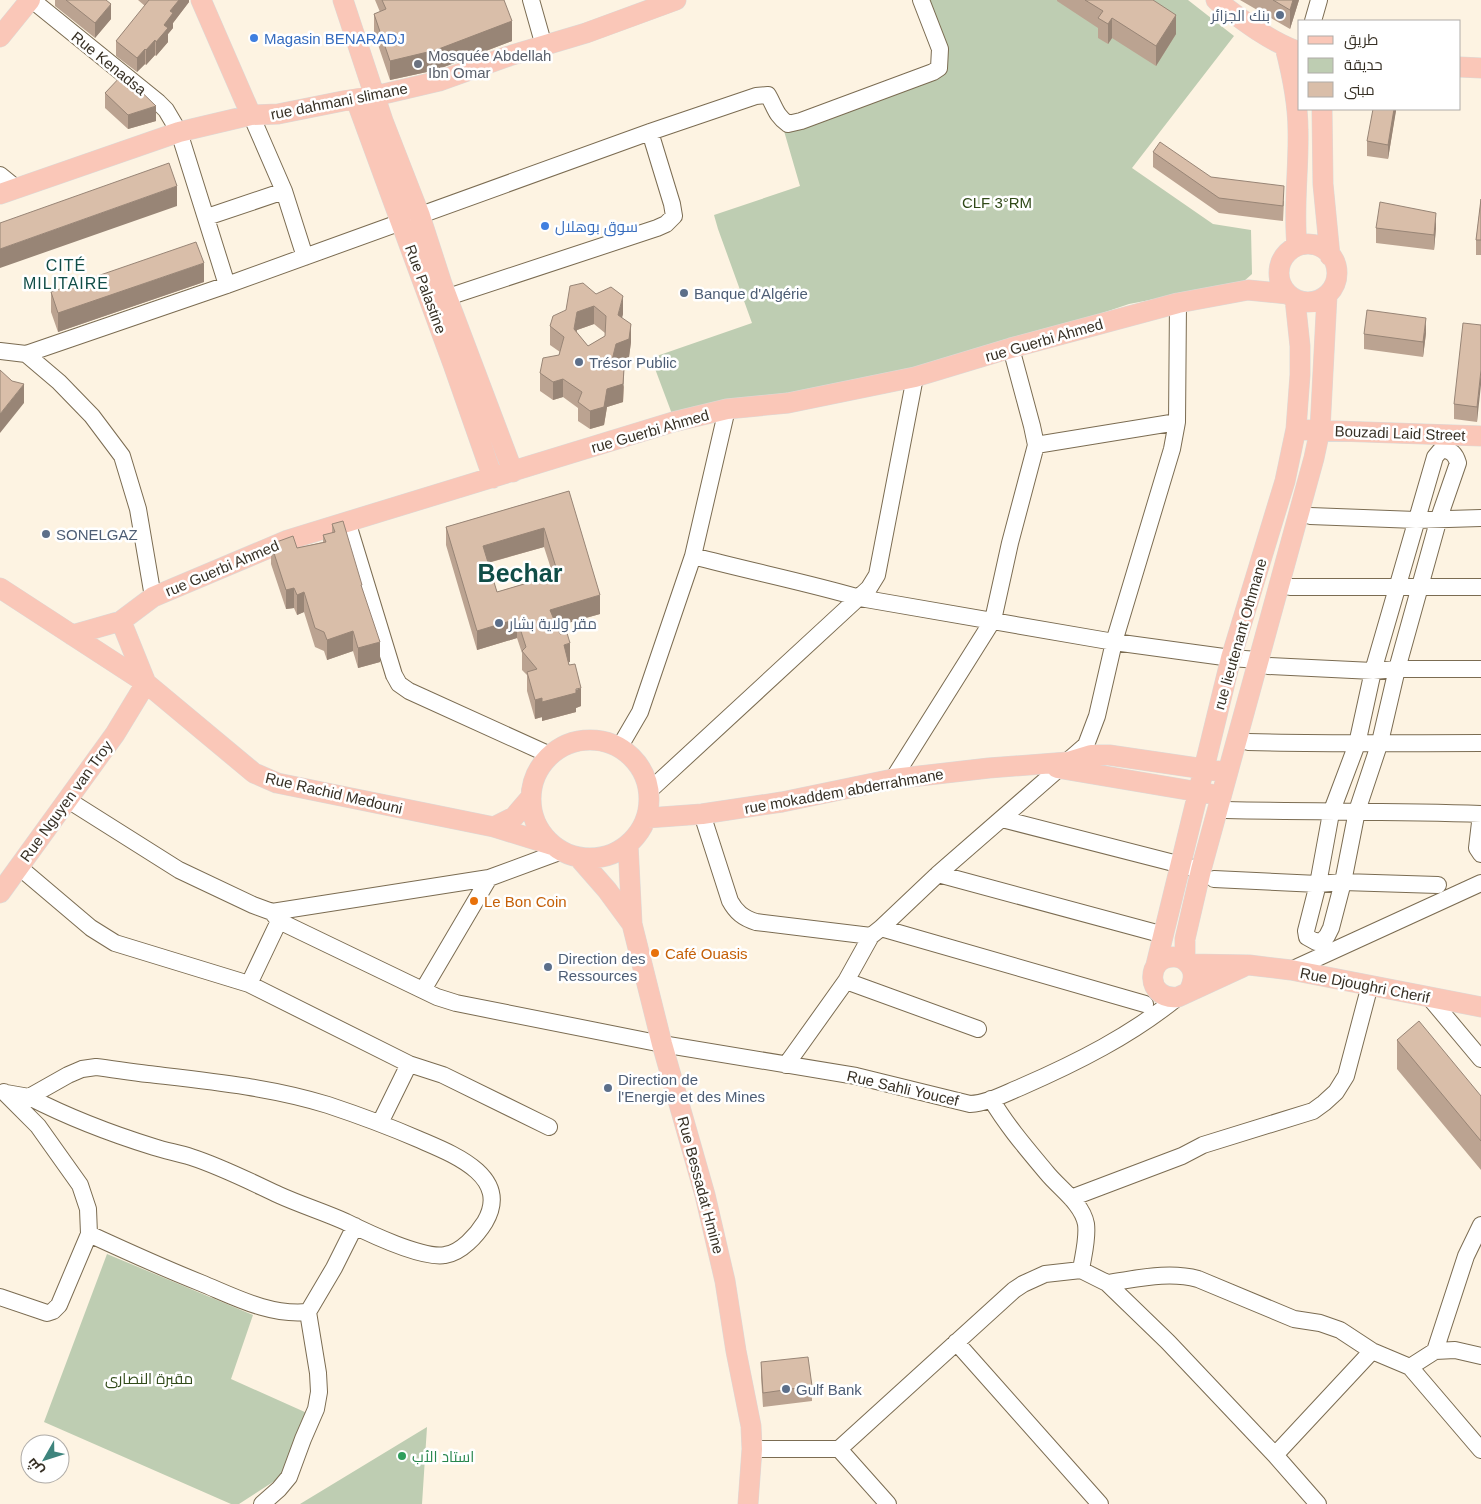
<svg xmlns="http://www.w3.org/2000/svg" width="1481" height="1504" font-family="Arial,Cairo,sans-serif">
<style>
.green{fill:#becdb2}
.lines{fill:none;stroke-linecap:round;stroke-linejoin:round}
.minor-casing{stroke:#7b6c52;stroke-width:18}
.major-casing{stroke:#dbdad8;stroke-width:21}
.minor{stroke:#fff;stroke-width:16}
.major{stroke:#fac7b8;stroke-width:20}
.wall{fill:#bba391;fill-rule:evenodd}
.shaded-wall{fill:#988576}
.building{fill:#d9bea9;stroke:#988576;fill-rule:evenodd}
.service-dot{fill:#5c6f8a;stroke:#fff;stroke-width:2}
.shop-dot{fill:#3f7fe0;stroke:#fff;stroke-width:2}
.worship-dot{fill:#6b7280;stroke:#fff;stroke-width:2}
.food-dot{fill:#e8710a;stroke:#fff;stroke-width:2}
.leisure-dot{fill:#2e9e5b;stroke:#fff;stroke-width:2}
.labels{text-anchor:middle;dominant-baseline:central;stroke-width:5;stroke-linejoin:round;paint-order:stroke}
.service-label{font-size:15px;fill:#4e5e75;stroke:#fff;text-anchor:start}
.shop-label{font-size:15px;fill:#366cbe;stroke:#fff;text-anchor:start}
.worship-label{font-size:15px;fill:#5b616d;stroke:#fff;text-anchor:start}
.street-label{font-size:15px;fill:#373025;stroke:#fff}
.park-label{font-size:15px;fill:#314a19;stroke:#fff}
.food-label{font-size:15px;fill:#c56008;stroke:#fff;text-anchor:start}
.leisure-label{font-size:15px;fill:#27864d;stroke:#fff;text-anchor:start}
.neighbourhood-label{font-size:16px;letter-spacing:1px;fill:#104d47;stroke:#fff}
.town-label{font-size:25px;font-weight:bold;fill:#104d47;stroke:#fff}
</style>
<rect width="100%" height="100%" fill="#fdf3e2"/>
<path class="green" d="M928,0H1188L1234,36L1132,168L1213,224L1251,230L1252,274L1243,282L1129,304L963,360L854,385L672,414L651,358L752,323L718,229L714,215L800,186L784,131L940,75L948,61Z
M107,1254L253,1315L231,1379L307,1413L287,1473L239,1504H231L44,1422Z
M427,1427L422,1504H300Z"/>
<g class="lines">
<defs>
<path id="minor" d="M32,0L158,102L166,110L179,132L227,285
M531,0L544,46
M1313,21L1319,0
M251,115L284,191L305,257
M0,175L16,188
M207,217L284,191
M437,299L448,297L657,228L666,224L674,216L672,204L650,132
M0,351L26,354L59,382L92,416L122,456L138,509L153,597
M26,354L227,285L650,132L756,96L768,95C775,107 776,116 788,124L801,121L933,72L939,68L940,49L921,0
M1036,445L1177,422
M1444,450C1452,450 1456,456 1458,463L1439,518L1397,669L1380,742L1357,811L1343,882L1331,928L1327,936L1322,941L1316,942L1307,937L1306,931L1318,884L1331,813L1357,744L1373,671L1435,457L1440,451Z
M1310,516L1416,520L1481,518
M347,521L394,675L399,684L409,691L550,755
M693,556C749,571 805,582 860,598L1114,642L1231,658L1258,660
M1290,587H1481
M1268,666L1373,671L1397,669H1481
M1248,742C1326,744 1403,743 1481,743
M619,748L640,712L693,556L727,409
M893,779L993,620L1010,543L1036,445L1032,426L1011,348
M649,791L869,588L877,575L915,377
M68,800L179,870L253,905L272,912L489,878L562,851
M1226,810C1311,812 1396,811 1481,814
M702,814L730,901C736,912 743,918 756,922L871,936L846,981L978,1029
M1481,814L1477,848L1481,854
M1002,819L1201,870
M19,867L91,928L115,943L249,984L279,921
M938,874L1164,935
M1214,879L1318,884L1343,882L1438,885
M272,912L279,921L437,997L456,1003L662,1044L856,1076L970,1104C988,1103 1004,1094 1021,1087C1076,1063 1132,1035 1178,997
M881,928L1145,1004
M871,936L881,928L938,874L1086,745L1097,716L1114,642L1172,449L1177,422L1178,303
M1291,970L1481,883
M249,984L409,1064L443,1075L549,1127
M423,990L489,878
M1429,997L1481,1059
M786,1065L846,981
M6,1093L29,1097L68,1075L82,1069L96,1067C113,1069 130,1072 148,1074C208,1081 270,1087 328,1105C358,1115 388,1126 418,1139C450,1153 512,1175 485,1222C477,1235 461,1253 445,1255C423,1259 368,1233 346,1222C324,1212 301,1205 279,1195C251,1182 222,1167 191,1157C179,1153 166,1151 154,1147C112,1134 68,1117 29,1097
M991,1099C1007,1126 1027,1149 1047,1173C1059,1188 1082,1203 1086,1224C1088,1239 1083,1256 1081,1270
M380,1123L409,1064
M1071,1198L1182,1156L1203,1145L1313,1111L1324,1103L1336,1092L1346,1076L1370,985
M89,1234C126,1251 163,1268 201,1283C235,1297 270,1316 308,1312L334,1268L355,1226
M1107,1283C1137,1279 1168,1271 1198,1279L1294,1319L1320,1323L1340,1330L1372,1351L1410,1367L1481,1450
M0,1297L47,1313L53,1311L59,1305L89,1234L88,1209L80,1185L38,1126L4,1092
M956,1342L1100,1504
M1435,1351L1466,1256L1481,1225
M1410,1367L1435,1351L1455,1350L1481,1356
M752,1449H839L888,1504
M839,1449L1014,1290L1023,1284L1045,1274L1081,1270L1107,1283L1168,1342L1275,1455L1318,1504
M1275,1455L1372,1351
M262,1504L279,1489L289,1477L303,1439L316,1409L319,1392L318,1373L308,1312"/>
<path id="major" d="M201,0L251,115
M343,0L383,121L420,216L442,284L513,472
M1216,0C1241,19 1267,40 1297,51
M0,37L30,0
M1285,47C1292,74 1298,102 1298,130C1299,169 1293,208 1297,246
M1460,67L1481,68
M356,100L453,364L493,478
M1322,109L1323,184L1330,256
M0,194L179,132L251,115L278,114L343,101L375,96L439,81L509,56L586,33L676,0
M1279 273a29 29 0 1 1 58 0a29 29 0 1 1-58 0Z
M1308,430L1481,436
M0,588L146,683L254,773L277,783L494,827L552,845
M121,621L146,683
M72,635L121,621L153,597L288,540L673,422L727,409L788,403L915,377L1011,348L1178,303L1248,290L1288,294
M531 799a59 59 0 1 1 118 0a59 59 0 1 1-118 0Z
M1057,768L1211,794
M647,818L702,814L782,802L893,779L989,768L1068,762L1091,755H1109L1218,771
M494,827L514,817L531,797
M628,844L632,924L662,1044L705,1195L725,1281L736,1351L751,1426L752,1449L748,1504
M579,858L607,890L632,924
M0,893L115,734L146,683
M1185,960V939L1201,870L1314,458L1320,430L1327,295
M1189,964L1249,965L1291,970L1481,1007
M1156,965L1231,658L1285,481L1296,429L1300,375V346L1295,299
M1189,991C1193,983 1196,974 1190,966C1186,960 1181,957 1174,957C1145,956 1145,1001 1178,997L1243,967"/>
</defs>
<use href="#minor" class="minor-casing"/>
<use href="#major" class="major-casing"/>
<use href="#minor" class="minor"/>
<use href="#major" class="major"/>
</g>
<path class="wall" d="M55,0H106L111,19L95,38L55,6Z
M138,0H189V2L173,23V28L168,34V42L156,56L155,55L146,65L145,64L137,72L116,56V41L145,6Z
M375,0H504L512,41L436,70L390,80L374,33V14L380,12Z
M1057,0H1153L1176,34L1156,66L1112,38L1108,44L1098,38V28L1057,1Z
M1240,0H1299L1290,29Z
M105,93L156,121L128,129L105,108Z
M1396,109L1388,159L1367,156V141Z
M1153,152L1211,177L1284,201L1283,221L1219,213L1153,167Z
M1481,199V255H1476V240Z
M1376,228H1436L1434,250L1376,243Z
M204,282L58,332L51,312V292Z
M596,294L623,314L622,317L631,342L629,357L616,362V363L624,387L623,402L607,407L604,425L590,429L578,421V408L563,397L553,400L540,391V373L559,355L560,352L550,345V326L566,310ZM594,324L605,333V336L588,346L577,333V330Z
M1481,325L1477,422L1454,419V404Z
M1426,333L1423,357L1364,349V334Z
M569,491L600,614L557,626L570,662H568L581,706L576,708V712L542,721V717L535,719L527,691V675L522,670V653L517,638L477,650L446,545V527ZM544,547L553,575L497,592L488,563Z
M332,524L362,589L380,662L358,668L353,651L327,660L324,651L315,647L304,612L297,615L294,608L286,609L271,564V544L297,548L323,542V535L332,533Z
M1397,1040L1481,1096V1170L1397,1069Z
M761,1362L812,1386V1401L763,1407L761,1377Z"/>
<path class="shaded-wall" d="M179,0H189V2L173,23V28L168,34V42L156,56V42L170,11Z
M1293,0H1299L1290,29V10Z
M111,4V19L95,38V23Z
M1176,15V34L1156,66V46Z
M1112,18V38L1108,44V24Z
M512,21V41L436,70L390,80V61Z
M155,40V55L146,65V50Z
M145,49V64L137,72V58Z
M156,106V121L128,129V115Z
M1394,109H1396V111L1388,159V145Z
M177,186V206L0,268V249Z
M1436,213V228L1434,250V235Z
M204,263V282L58,332V313Z
M623,296V314L618,333V315Z
M594,306V324L577,330L574,347V329L577,312Z
M1426,318V333L1423,357V342Z
M631,324V342L629,357L616,362L612,379V360L616,344Z
M624,369L623,402L607,407L604,425L590,429V411L607,389Z
M1481,370V385L1477,422V407Z
M563,379V397L553,400V382Z
M24,384V403L0,433V414Z
M544,528V547L483,564V546Z
M294,588V608L286,609V590Z
M304,592V612L297,615V595Z
M600,595V614L550,628V610Z
M517,619V638L477,650V631Z
M353,631V651L327,660V640Z
M380,642V662L358,668V648Z
M570,643V662L564,663V645Z
M581,688V706L576,708V712L542,721V702Z
M542,698V717L535,719V700Z"/>
<path class="building" d="M66,0H106L111,4L95,23Z
M149,0H179L170,11L173,13L164,25L168,28L156,42L155,40L146,50L145,49L137,58L116,41Z
M382,0H504L512,21L436,50L390,61L374,14L386,9Z
M1085,0H1153L1176,15L1156,46L1112,18L1108,24L1098,18L1103,11Z
M1273,0H1293L1290,10Z
M123,74L156,106L128,115L105,93Z
M1373,109H1394L1388,145L1367,141Z
M1160,142L1211,177L1284,186L1283,206L1219,198L1153,152Z
M169,163L177,186L0,249V223Z
M1481,199V240H1476Z
M1380,202L1436,213L1434,235L1376,228Z
M196,242L204,263L58,313L51,292Z
M583,283L596,294L611,287L623,296L618,315L631,324L629,339L616,344L612,360L624,369L623,384L607,389L604,407L590,411L578,402L582,392L563,379L553,382L540,373L543,358L559,355L564,337L550,326L553,316L566,310L570,286ZM594,306L606,316L605,336L588,346L574,329L577,312Z
M1367,310L1426,318L1423,342L1364,334Z
M1463,323L1481,325V370L1477,407L1454,404Z
M0,370L12,381L24,384L0,414Z
M569,491L600,595L550,610L560,634L567,633L570,643L564,645L569,665L575,664L581,688L576,689V693L542,702V698L535,700L527,672L537,669L522,651L526,647L517,619L477,631L446,527ZM544,528L558,574L497,592L483,546Z
M343,521L362,585H361L380,642L358,648L353,631L327,640L324,632L315,628L304,592L297,595L294,588L286,590L271,544L293,536L297,548L326,542L323,535L335,532L332,524Z
M1419,1021L1481,1096V1141L1397,1040Z
M808,1357L812,1386L763,1393L761,1362Z"/>
<g class="service-dot">
<circle cx="1280" cy="15" r="5"/>
<circle cx="684" cy="293" r="5"/>
<circle cx="579" cy="362" r="5"/>
<circle cx="46" cy="534" r="5"/>
<circle cx="499" cy="623" r="5"/>
<circle cx="548" cy="967" r="5"/>
<circle cx="608" cy="1088" r="5"/>
<circle cx="786" cy="1389" r="5"/>
</g>
<g class="shop-dot">
<circle cx="254" cy="38" r="5"/>
<circle cx="545" cy="226" r="5"/>
</g>
<circle class="worship-dot" cx="418" cy="64" r="5"/>
<g class="food-dot">
<circle cx="474" cy="901" r="5"/>
<circle cx="655" cy="953" r="5"/>
</g>
<circle class="leisure-dot" cx="402" cy="1456" r="5"/>
<g class="labels">
<g class="service-label">
<text x="1270" y="15" text-anchor="end">بنك الجزائر</text>
<text x="694" y="293">Banque d'Algérie</text>
<text x="589" y="362">Trésor Public</text>
<text x="56" y="534">SONELGAZ</text>
<text x="509" y="623">مقر ولاية بشار</text>
<text x="558" y="958">Direction des<tspan x="558" dy="17">Ressources</tspan></text>
<text x="618" y="1079">Direction de<tspan x="618" dy="17">l'Energie et des Mines</tspan></text>
<text x="796" y="1389">Gulf Bank</text>
</g>
<g class="shop-label">
<text x="264" y="38">Magasin BENARADJ</text>
<text x="555" y="226">سوق بوهلال</text>
</g>
<g class="worship-label">
<text x="428" y="55">Mosquée Abdellah<tspan x="428" dy="17">Ibn Omar</tspan></text>
</g>
<g class="street-label">
<text transform="translate(109 63) rotate(39)">Rue Kenadsa</text>
<text transform="translate(339 101) rotate(-11)">rue dahmani slimane</text>
<text transform="translate(426 289) rotate(70)">Rue Palastine</text>
<text transform="translate(1044 340) rotate(-16)">rue Guerbi Ahmed</text>
<text transform="translate(650 431) rotate(-16)">rue Guerbi Ahmed</text>
<text transform="translate(1400 433) rotate(2)">Bouzadi Laid Street</text>
<text transform="translate(222 568) rotate(-23)">rue Guerbi Ahmed</text>
<text transform="translate(1240 634) rotate(-74)">rue lieutenant Othmane</text>
<text transform="translate(844 791) rotate(-10)">rue mokaddem abderrahmane</text>
<text transform="translate(334 793) rotate(13)">Rue Rachid Medouni</text>
<text transform="translate(66 801) rotate(-54)">Rue Nguyen van Troy</text>
<text transform="translate(1365 985) rotate(11)">Rue Djoughri Cherif</text>
<text transform="translate(903 1088) rotate(13)">Rue Sahli Youcef</text>
<text transform="translate(701 1185) rotate(75)">Rue Bessadat Hmine</text>
</g>
<g class="park-label">
<text x="997" y="202">CLF 3°RM</text>
<text x="149" y="1378">مقبرة النصارى</text>
</g>
<g class="food-label">
<text x="484" y="901">Le Bon Coin</text>
<text x="665" y="953">Café Ouasis</text>
</g>
<g class="leisure-label">
<text x="412" y="1456">استاد الأب</text>
</g>
<g class="neighbourhood-label">
<text x="66" y="265">CITÉ<tspan x="66" dy="18">MILITAIRE</tspan></text>
</g>
<g class="town-label">
<text x="520" y="573">Bechar</text>
</g>
</g>
<rect x="1298" y="20" width="162" height="90" fill="#ffffff" stroke="#afaca8"/>
<rect x="1308" y="36" width="25" height="8" fill="#fac7b8" stroke="#afaca8"/>
<text x="1344" y="45" font-size="15" fill="#373025">طريق</text>
<rect x="1308" y="58" width="25" height="15" fill="#becdb2" stroke="#afaca8"/>
<text x="1344" y="70" font-size="15" fill="#373025">حديقة</text>
<rect x="1308" y="82" width="25" height="15" fill="#d9bea9" stroke="#afaca8"/>
<text x="1344" y="95" font-size="15" fill="#373025">مبنى</text>
<g transform="translate(45 1459) rotate(231)"><circle r="24" fill="#ffffff" stroke="#afaca8"/>
<path d="M0-4L9 19L0 12L-9 19Z" fill="#3e847d"/>
<text y="-8" font-size="14" font-weight="bold" text-anchor="middle" fill="#373025">ش</text>
</g>
</svg>
